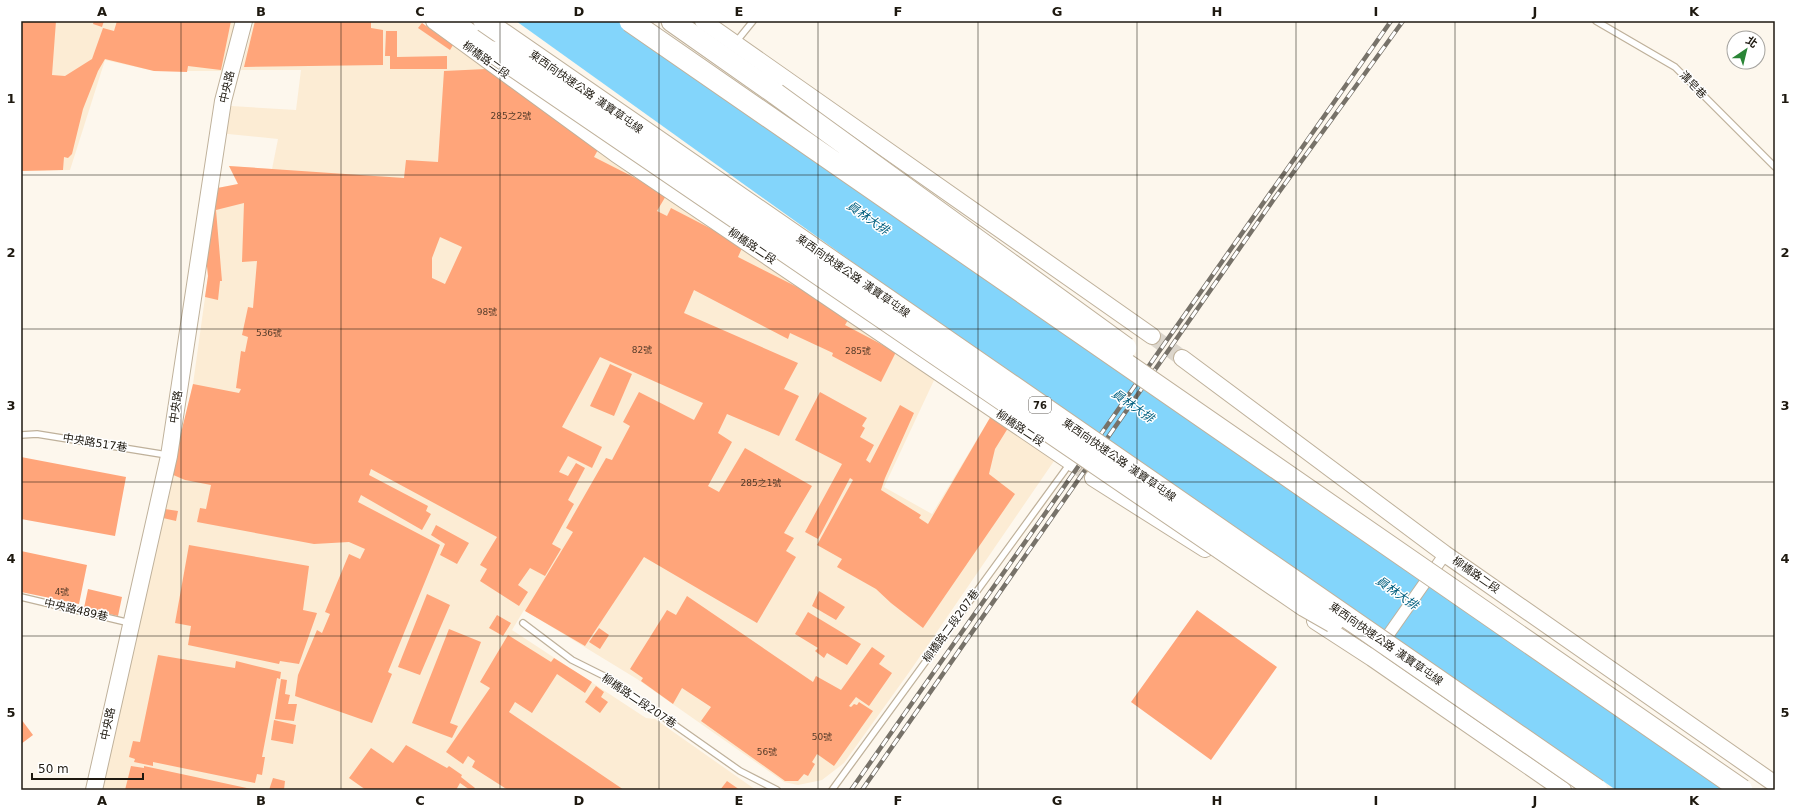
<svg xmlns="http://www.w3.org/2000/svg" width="1796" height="811" font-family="'DejaVu Sans','Noto Sans TC',sans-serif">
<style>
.built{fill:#fcecd4}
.water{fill:#83d5fb}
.building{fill:#ffa57a;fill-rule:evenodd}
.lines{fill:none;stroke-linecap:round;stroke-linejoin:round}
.secondary-tunnel{stroke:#dcd6cc;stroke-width:16;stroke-dasharray:16 8;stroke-linecap:butt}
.lane-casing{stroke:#bfb19b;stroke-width:8}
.street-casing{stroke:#bfb19b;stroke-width:13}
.secondary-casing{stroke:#bfb19b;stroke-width:18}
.highway-casing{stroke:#bfb19b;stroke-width:23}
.lane{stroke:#fff;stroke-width:5.5}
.street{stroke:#fff;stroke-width:11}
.secondary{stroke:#fff;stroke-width:16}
.highway{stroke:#fff;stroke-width:21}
.rail-casing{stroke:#777269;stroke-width:4.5}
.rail{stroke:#fff;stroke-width:3;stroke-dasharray:9;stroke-linecap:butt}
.highway-bridge-casing{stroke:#bfb19b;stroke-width:23;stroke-linecap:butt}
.highway-bridge{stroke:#fff;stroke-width:21}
.grid{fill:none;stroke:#1e1910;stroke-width:1;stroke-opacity:0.55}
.labels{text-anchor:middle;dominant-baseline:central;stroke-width:3;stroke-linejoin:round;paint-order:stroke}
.number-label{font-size:9px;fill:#563c2a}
.shield{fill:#fff;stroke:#625e58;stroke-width:1}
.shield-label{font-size:10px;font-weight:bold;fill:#1e1910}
.street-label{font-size:11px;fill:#1e1910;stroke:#fff}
.water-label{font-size:12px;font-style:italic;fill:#005f7f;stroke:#fff}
.neatline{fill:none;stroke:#1e1910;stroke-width:1.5}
.grid-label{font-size:13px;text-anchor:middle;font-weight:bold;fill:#1e1910}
</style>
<rect width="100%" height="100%" fill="#fdf7ed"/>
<path class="built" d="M21,21H239L222,71H154L105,60L70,170L21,171Z
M254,21H419L486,69L936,376L884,487L932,514L991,416L1054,461L910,671L844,763L822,780L798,785L784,782L637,679L524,610L512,630L646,718L655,719L756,790H103L134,636L193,384L208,276L202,218V191L238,184L229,166L272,169L278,139L218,133L231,106L296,110L301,70H241Z"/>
<path class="water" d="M516,21H618L1725,790H1616L872,276Z"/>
<path class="building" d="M21,21H56L52,75L65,76L92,59L103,28L114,31L117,21H231L221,70L188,66L187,72L154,71L105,59L98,71L83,109L72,154L68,158L64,157L63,170L21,171Z
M94,21H104L102,27L93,24Z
M255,21H371V28L383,30V65L244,67Z
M422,23L453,45L450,50L418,28Z
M386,31H397V57L447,56V69H390V56H385Z
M486,69L599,148L594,157L667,194L657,211L667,216L671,208L727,237L742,248L738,257L811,294L848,320L845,325L896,352L881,382L832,356L833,353L790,333L788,339L694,290L684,313L798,363L784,389L799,396L779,436L727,414L718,433L732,442L708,486L719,492L745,448L812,486L784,533L794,538L786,551L796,557L757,623L644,557L585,646L525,611L573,532L566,528L606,458L612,460L630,426L623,422L639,392L694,420L703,403L600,357L562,427L602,447L592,468L568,456L559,472L568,476L576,463L585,468L568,500L574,504L552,544L561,549L545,576L530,568L518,585L528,592L519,606L480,581L487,569L480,565L497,537L371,469L369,475L428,506L426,511L431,514L422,530L361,495L358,502L440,545L388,672L392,674L372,723L295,696L298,675L317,630L322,633L330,614L325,612L349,554L360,559L365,549L349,542L314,544L197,522L200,508L206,509L211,485L185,480L171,474L193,384L239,393L241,389L236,388L241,351L245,352L248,337L242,335L248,307L253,308L257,261L242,262L244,203L216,210L222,281H220L218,300L205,297L208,276L202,218V191L238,184L229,166L404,178L406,160L438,162L444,71ZM440,237L462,247L445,284L432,278V258Z
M610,364L632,374L614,416L590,406Z
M820,392L867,418L862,426L865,428L860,437L874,445L866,460L870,463L900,405L914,413L885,478L881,490L921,515L919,518L928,524L991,416L1008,428L995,449L989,474L1015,494L923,628L891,603L876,589L837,567L842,559L817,545L853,480L850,478L818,539L805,532L842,464L795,440Z
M21,457L126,477L115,536L21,519Z
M165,509L178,511L176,521L163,518Z
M436,525L469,543L457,564L440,555L445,544L431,535Z
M189,545L309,566L303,610L317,613L299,664L280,661L279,664L188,645L191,626L175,623Z
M21,551L87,565L79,604L21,592Z
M88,589L122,597L118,616L84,608Z
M819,591L845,607L836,620L812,606Z
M427,594L450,605L420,675L398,667Z
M687,596L813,682L816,676L841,690L872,647L885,656L879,664L892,673L869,706L856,697L849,706L851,707L854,704L857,705L859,702L873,711L834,766L817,754L812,762L815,764L808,776L804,774L798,781H785L701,721L711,707L682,688L673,704L641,681L643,678L630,669L667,610L676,615Z
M1197,610L1277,667L1211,760L1131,702Z
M808,612L861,644L847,665L827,653L824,658L815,651L818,648L795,634Z
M497,615L511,623L503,636L489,628Z
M599,628L609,635L600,649L589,642Z
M449,629L481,642L450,723L458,726L452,738L412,723Z
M508,635L551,662L554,658L592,682L585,693L557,674L532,713L515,702L509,712L624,790H508L472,767L475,761L468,756L463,764L446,752L490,688L480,682Z
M158,655L235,668L236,661L281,672L280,679L277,678L262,757H265L262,775L257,774L255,783L153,762V766L134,762L135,759L129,757L133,741L140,742Z
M281,679L287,680L285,694L290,695L288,704H297L294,721L275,719Z
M596,686L604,692L601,697L608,702L600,713L585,702Z
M21,719L33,735L21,744Z
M274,720L296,725L293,744L271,740Z
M406,745L447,768L449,766L462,775L461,777L475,788L474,790H470L460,783L456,790H366L349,778L371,748L393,763Z
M131,766L144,768V766L256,790H125Z
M273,778L285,781L284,790H269Z
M727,781L740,790H720Z"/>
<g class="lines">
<path class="secondary-tunnel" d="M1152,336L1182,358
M1074,464L1093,478"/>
<defs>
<path id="lane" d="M1596,21L1675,67L1775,167
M736,42L753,21
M21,435L37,434L167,455
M21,597L130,623
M523,623L572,660L608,678L740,771L777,790
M832,790L1071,462"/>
<path id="street" d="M1372,658L1445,554"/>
<path id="secondary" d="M434,21L616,154L1074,464
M703,21L1152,336
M1182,358L1445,554L1775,784
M1093,478L1205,549
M1315,621L1372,658L1563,790
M94,790L169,456L223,101L244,21"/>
<path id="highway" d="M451,21L493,52
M672,21L776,94"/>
</defs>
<use href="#lane" class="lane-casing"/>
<use href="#street" class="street-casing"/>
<use href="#secondary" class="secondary-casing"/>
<use href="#highway" class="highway-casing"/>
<use href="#lane" class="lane"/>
<use href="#street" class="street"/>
<use href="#secondary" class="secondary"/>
<use href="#highway" class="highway"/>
<defs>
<path id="rail" d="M851,790L1391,21
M862,790L1274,199L1403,21"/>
</defs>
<use href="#rail" class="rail-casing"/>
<use href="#rail" class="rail"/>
<defs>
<path id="highway-bridge" d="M484,21L1597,790
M630,21L1742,790
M493,52L1305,606L1333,622
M776,94L1126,348"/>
</defs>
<use href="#highway-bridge" class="highway-bridge-casing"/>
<use href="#highway-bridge" class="highway-bridge"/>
</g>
<path class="grid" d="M181,21V790M341,21V790M500,21V790M659,21V790M818,21V790M978,21V790M1137,21V790M1296,21V790M1455,21V790M1615,21V790M21,175H1775M21,329H1775M21,482H1775M21,636H1775"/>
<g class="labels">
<g class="number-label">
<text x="511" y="116">285之2號</text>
<text x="487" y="312">98號</text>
<text x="269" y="333">536號</text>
<text x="642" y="350">82號</text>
<text x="858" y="351">285號</text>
<text x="761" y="483">285之1號</text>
<text x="62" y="592">4號</text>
<text x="822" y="737">50號</text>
<text x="767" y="752">56號</text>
</g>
<rect class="shield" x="1029" y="397" width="22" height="16" rx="3"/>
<g class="shield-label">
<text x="1040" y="405">76</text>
</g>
<g class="street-label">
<text transform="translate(486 60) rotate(36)">柳橋路二段</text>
<text transform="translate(1693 85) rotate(46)">溝皂巷</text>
<text transform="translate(227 87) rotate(-77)">中央路</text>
<text transform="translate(586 92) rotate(35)">東西向快速公路 漢寶草屯線</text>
<text transform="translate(752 246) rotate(34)">柳橋路二段</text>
<text transform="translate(853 276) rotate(35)">東西向快速公路 漢寶草屯線</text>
<text transform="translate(176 407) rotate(-81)">中央路</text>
<text transform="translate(1020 428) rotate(34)">柳橋路二段</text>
<text transform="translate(95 443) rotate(9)">中央路517巷</text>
<text transform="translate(1119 460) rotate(35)">東西向快速公路 漢寶草屯線</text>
<text transform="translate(1476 575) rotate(35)">柳橋路二段</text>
<text transform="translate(76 610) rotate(13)">中央路489巷</text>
<text transform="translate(951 626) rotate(-54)">柳橋路二段207巷</text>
<text transform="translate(1386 644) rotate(35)">東西向快速公路 漢寶草屯線</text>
<text transform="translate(639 701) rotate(34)">柳橋路二段207巷</text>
<text transform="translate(108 724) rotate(-78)">中央路</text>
</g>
<g class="water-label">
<text transform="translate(868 218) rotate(35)">員林大排</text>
<text transform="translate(1133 406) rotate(35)">員林大排</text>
<text transform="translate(1397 593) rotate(35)">員林大排</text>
</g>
</g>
<rect width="1796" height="811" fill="none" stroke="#ffffff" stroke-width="44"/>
<g transform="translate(1746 50) rotate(35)"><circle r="19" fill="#ffffff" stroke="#a5a39f"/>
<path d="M0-3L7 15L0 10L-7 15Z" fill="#2a8536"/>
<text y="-6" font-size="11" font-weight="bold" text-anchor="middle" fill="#1e1910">北</text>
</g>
<path d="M32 773v6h111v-6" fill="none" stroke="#1e1910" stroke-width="2"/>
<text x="38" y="773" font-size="12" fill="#1e1910" stroke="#ffffff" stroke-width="3" paint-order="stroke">50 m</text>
<rect x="22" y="22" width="1752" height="767" class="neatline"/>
<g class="grid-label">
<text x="102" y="16">A</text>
<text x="261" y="16">B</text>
<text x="420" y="16">C</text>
<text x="579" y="16">D</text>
<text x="739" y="16">E</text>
<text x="898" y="16">F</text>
<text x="1057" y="16">G</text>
<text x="1217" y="16">H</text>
<text x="1376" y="16">I</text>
<text x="1535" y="16">J</text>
<text x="1694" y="16">K</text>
<text x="11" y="103">1</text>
<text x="1785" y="103">1</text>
<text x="11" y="257">2</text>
<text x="1785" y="257">2</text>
<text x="11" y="410">3</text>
<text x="1785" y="410">3</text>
<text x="11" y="563">4</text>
<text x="1785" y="563">4</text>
<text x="11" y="717">5</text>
<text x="1785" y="717">5</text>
<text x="102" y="805">A</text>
<text x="261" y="805">B</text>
<text x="420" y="805">C</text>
<text x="579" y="805">D</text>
<text x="739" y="805">E</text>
<text x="898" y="805">F</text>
<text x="1057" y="805">G</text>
<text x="1217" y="805">H</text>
<text x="1376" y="805">I</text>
<text x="1535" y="805">J</text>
<text x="1694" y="805">K</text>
</g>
</svg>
